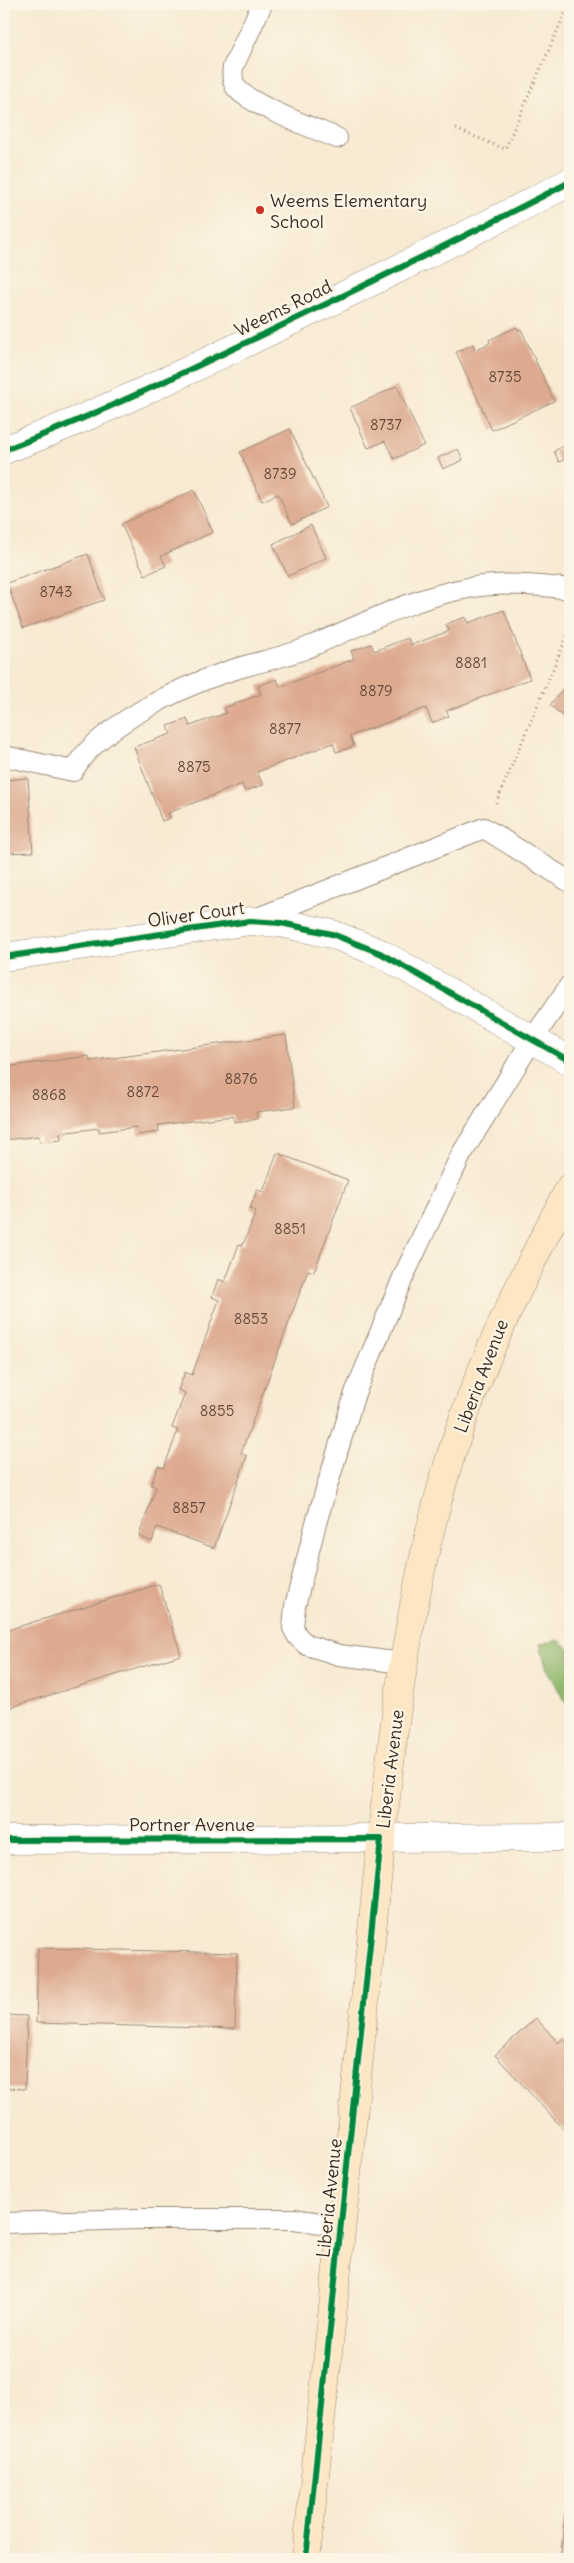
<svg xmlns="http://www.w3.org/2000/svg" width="574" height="2563" font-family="Delius,sans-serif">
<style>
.forest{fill:#92b86e;stroke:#667146}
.building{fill:#ddaa90}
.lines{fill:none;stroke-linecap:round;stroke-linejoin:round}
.service-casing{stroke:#9a8a78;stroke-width:22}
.minor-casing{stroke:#9a8a78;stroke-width:29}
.tertiary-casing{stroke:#9a8a78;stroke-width:29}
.secondary-casing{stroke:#9a8a78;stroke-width:29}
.path{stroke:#9a8a78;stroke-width:3;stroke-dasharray:1 4;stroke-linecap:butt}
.service{stroke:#fff;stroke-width:20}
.minor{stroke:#fff;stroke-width:28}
.tertiary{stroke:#fff;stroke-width:28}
.secondary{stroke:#fce6c4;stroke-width:28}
.cycleway-casing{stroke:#fcf5e5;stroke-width:9}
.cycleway{stroke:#00873e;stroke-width:6}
.poi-dot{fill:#c8321e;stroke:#fcf5e5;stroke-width:2}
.labels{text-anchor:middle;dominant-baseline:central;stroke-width:4.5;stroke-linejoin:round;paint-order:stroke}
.number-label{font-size:15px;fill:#644a3a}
.poi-label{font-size:18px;fill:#3b2a1e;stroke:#fcf5e5;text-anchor:start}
.street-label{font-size:18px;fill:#3b2a1e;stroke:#fcf5e5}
</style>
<rect width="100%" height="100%" fill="#fcf5e5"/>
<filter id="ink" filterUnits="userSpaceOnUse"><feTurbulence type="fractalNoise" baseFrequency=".02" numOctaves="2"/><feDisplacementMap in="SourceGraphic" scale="10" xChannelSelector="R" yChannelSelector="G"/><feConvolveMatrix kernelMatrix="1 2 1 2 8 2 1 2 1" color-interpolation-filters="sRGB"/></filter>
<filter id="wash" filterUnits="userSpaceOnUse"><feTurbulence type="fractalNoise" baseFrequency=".0096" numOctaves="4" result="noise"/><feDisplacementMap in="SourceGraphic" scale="20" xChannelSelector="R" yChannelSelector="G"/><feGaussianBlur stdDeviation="1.12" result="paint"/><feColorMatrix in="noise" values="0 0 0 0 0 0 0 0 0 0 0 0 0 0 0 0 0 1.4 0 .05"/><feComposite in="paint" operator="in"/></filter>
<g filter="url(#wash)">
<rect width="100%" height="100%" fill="#f8ead3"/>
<path class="forest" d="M559,1640L570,1649V1711L546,1667L540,1644Z"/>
<g id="blocks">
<path class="building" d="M517,327L518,330L521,329L554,401L492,430L456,352L473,344L475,350L490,343L489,340Z
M397,386L424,445L394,459L385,441L368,448L350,408Z
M290,429L327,507L292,524L278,494L262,501L240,452Z
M565,445L570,457L559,462L554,451Z
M458,449L463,460L443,469L438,458Z
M194,490L213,532L161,556L166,566L145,575L121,524Z
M311,525L326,558L288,576L273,544Z
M88,554L104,600L23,628L7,583Z
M504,610L530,679L446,711L449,716L432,723L426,708L350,736L354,746L346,749L336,752L333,743L257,772L263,785L245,791L242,784L168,813L170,818L162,821L134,747L171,734L168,726L187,719L190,726L226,713L224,708L261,694L258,686L277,679L280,687L354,659L351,651L371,644L374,651L408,638L411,645L449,631L446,624L465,617L468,623Z
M570,680V722L550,705Z
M28,778L33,852L4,853V780Z
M286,1035L295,1107L256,1112L257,1119L234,1122L233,1116L158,1125L159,1132L138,1135L137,1127L99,1132V1128L60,1133L61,1140L40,1142L39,1136L4,1140V1067L89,1056L90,1061Z
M277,1153L348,1180L314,1272L308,1270L241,1453L247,1456L214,1548L157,1527L152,1542L139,1536L156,1487L151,1485L158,1466L164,1468L178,1430L172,1428L185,1393L178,1390L185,1372L192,1375L219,1300L212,1297L218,1279L225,1282L239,1244L243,1245L256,1211L250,1209L257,1190L263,1192Z
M159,1584L181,1655L4,1709V1631Z
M38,1948L237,1953L235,2029L36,2023Z
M4,2015L27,2016L25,2089L4,2088Z
M536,2018L558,2043L563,2038L570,2047V2126L565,2131L495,2055Z
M565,2515H570V2559H560Z"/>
</g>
</g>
<g filter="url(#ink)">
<use href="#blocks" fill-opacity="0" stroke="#9a8a78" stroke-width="1"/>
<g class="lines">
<defs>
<path id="service" d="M262,4L233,67C232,74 232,80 235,86C246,104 316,129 337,138
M4,756L73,771C97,727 182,686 229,671C255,662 284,658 309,647C362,625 411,598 468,588C502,582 537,585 570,589
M255,919L484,828L570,882
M403,1663L339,1655L307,1645L298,1637L293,1628L295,1606L316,1523L355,1393L404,1275L461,1155L532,1040L570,985
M4,2223L137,2219H294L342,2226"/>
<path id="minor" d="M4,450C92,417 177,376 262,335C366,285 468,235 570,182
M4,957L250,921L281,923L332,934L380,953L570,1061"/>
<path id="tertiary" d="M4,1840L570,1837"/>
<path id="secondary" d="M306,2559C327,2367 347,2174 367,1982C384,1813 397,1642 444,1478C474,1374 520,1282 570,1187"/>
</defs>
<use href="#service" class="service-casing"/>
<use href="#minor" class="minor-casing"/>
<use href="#tertiary" class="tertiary-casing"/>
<use href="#secondary" class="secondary-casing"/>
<path class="path" d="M456,129L505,149L569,4
M496,803L570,629"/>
<use href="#service" class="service"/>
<use href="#minor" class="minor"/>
<use href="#tertiary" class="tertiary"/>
<use href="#secondary" class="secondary"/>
<defs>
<path id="cycleway" d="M4,450C92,417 177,376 262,335C366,285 468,235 570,182
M4,957L250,921L281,923L332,934L380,953L570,1061
M4,1840L381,1839L306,2559"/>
</defs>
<use href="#cycleway" class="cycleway-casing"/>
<use href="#cycleway" class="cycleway"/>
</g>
</g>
<circle class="poi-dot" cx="260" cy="210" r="5"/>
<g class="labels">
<g class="number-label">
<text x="505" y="376">8735</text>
<text x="386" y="424">8737</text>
<text x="280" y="473">8739</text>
<text x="56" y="591">8743</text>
<text x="471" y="662">8881</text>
<text x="376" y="690">8879</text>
<text x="285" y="728">8877</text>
<text x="194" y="766">8875</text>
<text x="241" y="1078">8876</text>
<text x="143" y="1091">8872</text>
<text x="49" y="1094">8868</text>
<text x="290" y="1228">8851</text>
<text x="251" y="1318">8853</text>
<text x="217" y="1410">8855</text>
<text x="189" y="1507">8857</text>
</g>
<g class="poi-label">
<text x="270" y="200">Weems Elementary<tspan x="270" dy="21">School</tspan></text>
</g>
<g class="street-label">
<text transform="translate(283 308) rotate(-26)">Weems Road</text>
<text transform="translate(196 914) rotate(-8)">Oliver Court</text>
<text transform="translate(481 1376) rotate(-69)">Liberia Avenue</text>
<text transform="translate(390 1769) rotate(-83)">Liberia Avenue</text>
<text x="192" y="1824">Portner Avenue</text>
<text transform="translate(329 2198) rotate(-84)">Liberia Avenue</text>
</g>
</g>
<rect width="574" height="2563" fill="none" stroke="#fcf5e5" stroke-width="20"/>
</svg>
